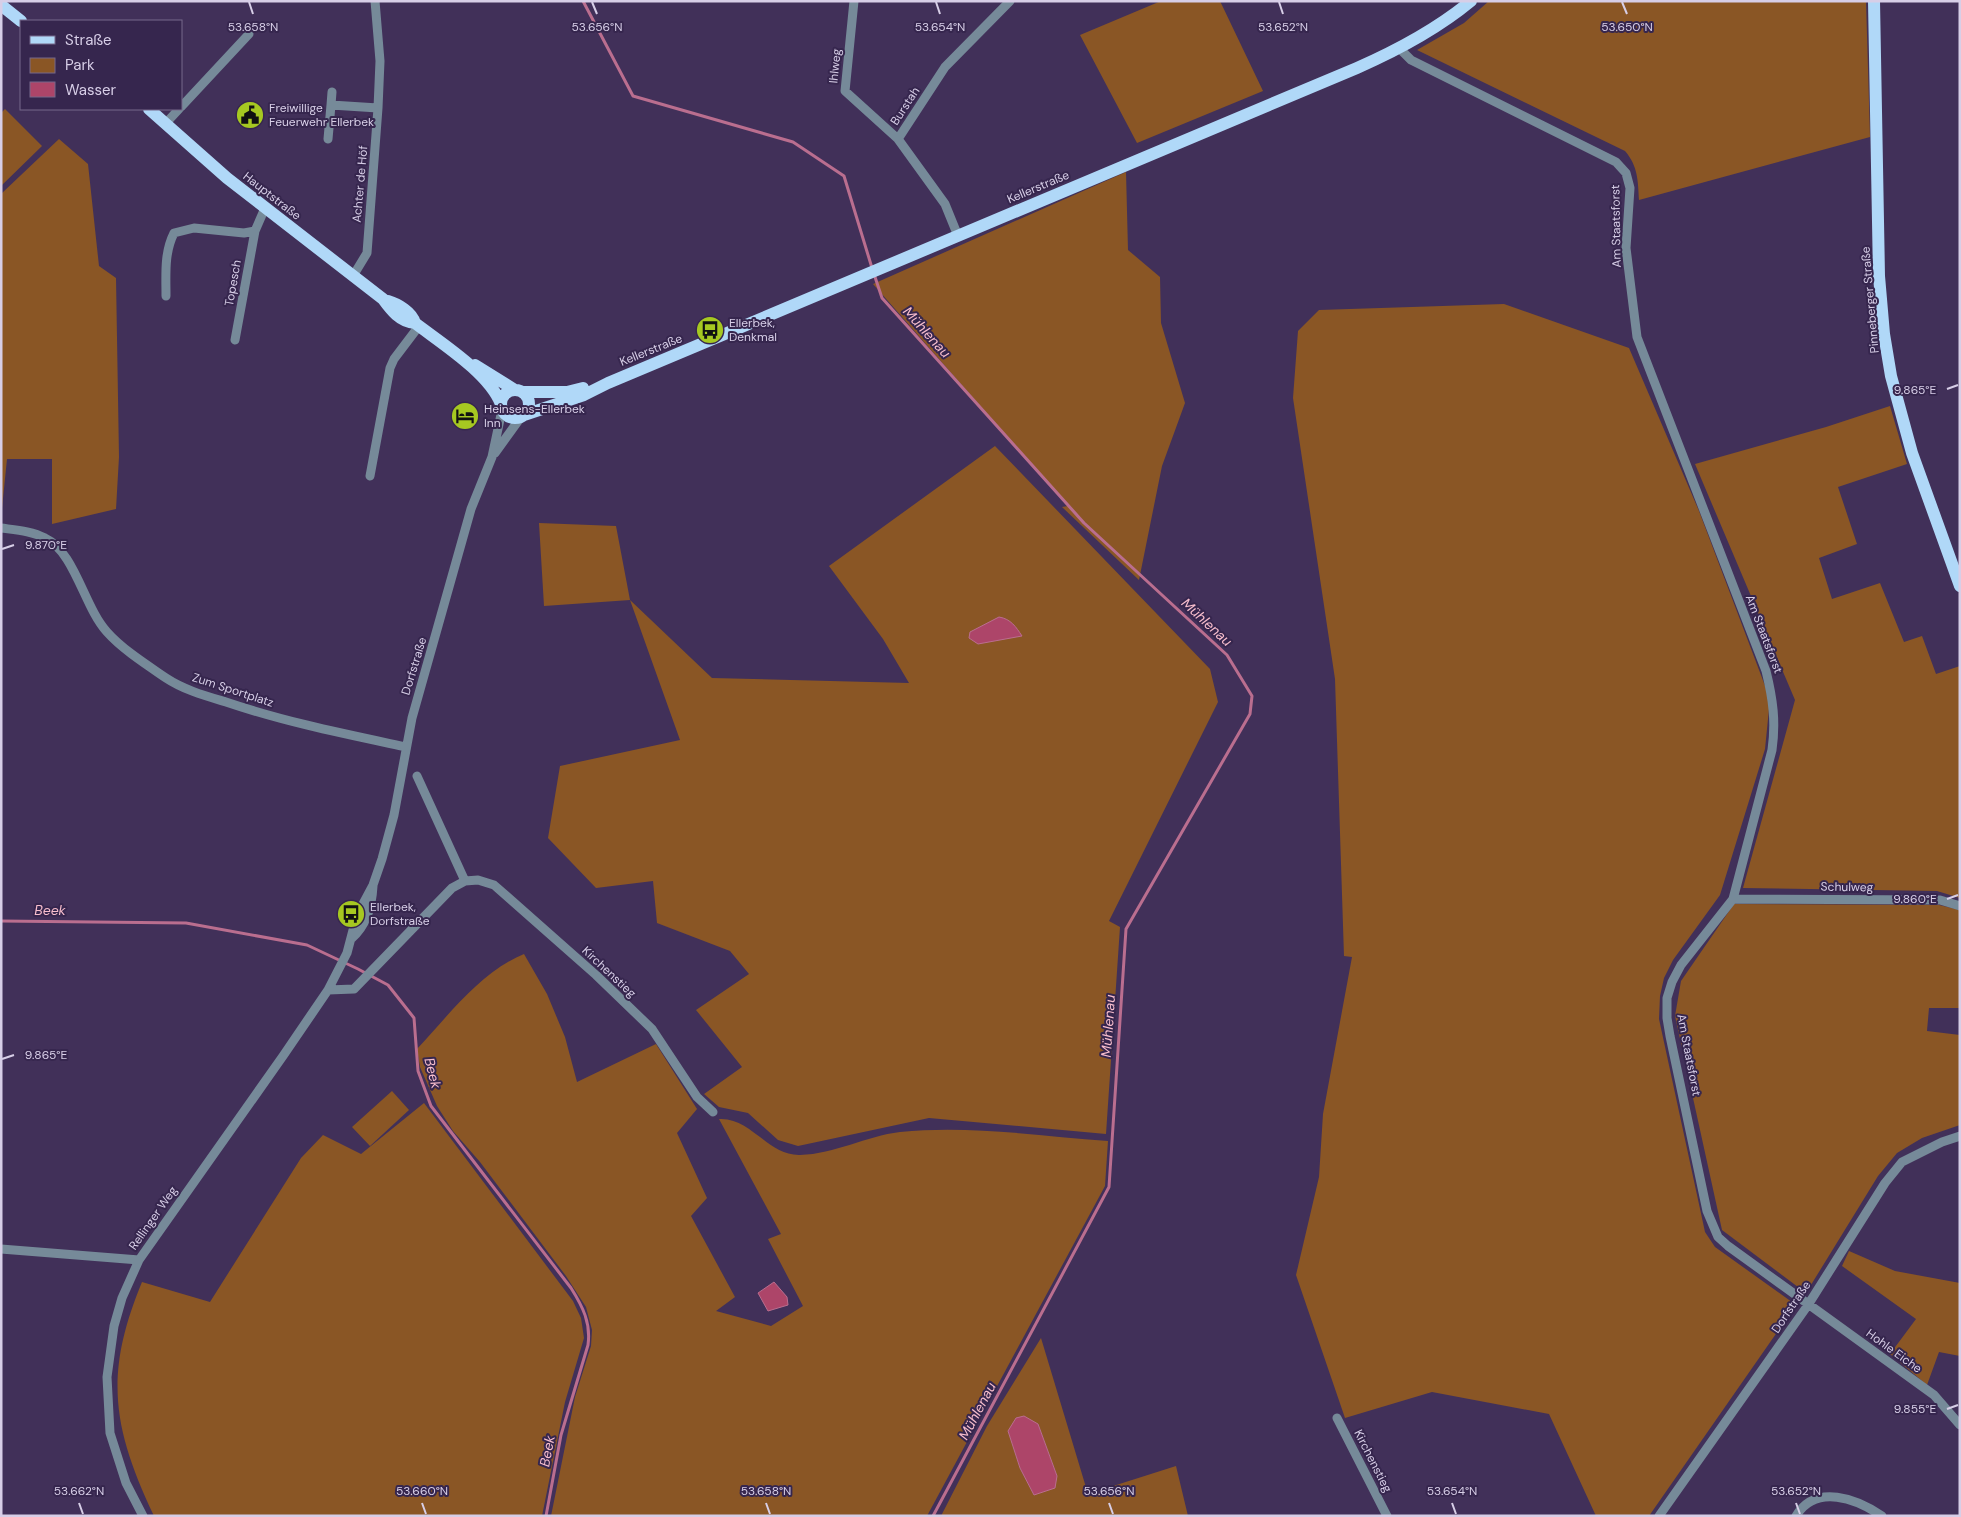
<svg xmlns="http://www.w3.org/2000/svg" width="1961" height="1517" font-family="'DM Sans',sans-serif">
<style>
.green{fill:#8a5625;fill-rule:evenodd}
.water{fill:#ad4569;stroke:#ba6e8f}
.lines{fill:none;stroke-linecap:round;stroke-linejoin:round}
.stream{stroke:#ba6e8f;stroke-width:3}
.minor{stroke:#768a99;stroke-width:9}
.major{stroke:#b0d8f8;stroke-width:12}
.ticks{fill:none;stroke:#d7cee7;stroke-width:2}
.labels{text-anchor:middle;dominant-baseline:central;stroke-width:4;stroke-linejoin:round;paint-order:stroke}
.street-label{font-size:12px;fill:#d7cee7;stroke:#36264e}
.poi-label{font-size:12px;fill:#d7cee7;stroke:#36264e;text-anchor:start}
.water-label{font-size:14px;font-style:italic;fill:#f7becd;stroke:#36264e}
.ticks-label{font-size:12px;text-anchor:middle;fill:#d7cee7;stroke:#36264e;stroke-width:4;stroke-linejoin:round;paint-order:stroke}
</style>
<rect width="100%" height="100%" fill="#413059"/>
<path class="green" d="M1161,1H1220L1263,91L1137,143L1080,35Z
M1489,1H1866L1870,137L1639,200C1638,181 1638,166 1625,151L1417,50L1464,23Z
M5,109L42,146L1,186V113Z
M59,139L88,164L99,266L116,278L119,457L116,509L52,524V459H7L1,518V194Z
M1126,172L1128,250L1160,277L1161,323L1185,403L1162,466L1139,580L1062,507L1068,506L873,284Z
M1504,304L1629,348L1699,511L1770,699L1765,749L1720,895L1673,960L1664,978L1660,996L1659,1019L1705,1232L1715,1247L1796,1305L1649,1516H1596L1549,1414L1432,1392L1345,1418L1296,1275L1319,1177L1323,1114L1352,957L1344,956L1335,679L1293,398L1298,331L1319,310Z
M1890,406L1907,464L1838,487L1857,544L1819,558L1832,599L1880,583L1904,642L1922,636L1936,674L1960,666V898L1937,891L1743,888L1795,700L1695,464L1826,427Z
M995,446L1210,669L1218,702L1109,921L1120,927L1106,1134L929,1118L798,1146L778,1140L748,1113L719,1107L704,1094L742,1067L696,1010L749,974L730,951L657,923L653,881L596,888L548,838L560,766L680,740L630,600L544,606L539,523L616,526L630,600L712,678L909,683L883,639L829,566Z
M1734,904L1939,905L1960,910V1008H1929L1927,1031L1960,1035V1125L1922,1138L1897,1153L1878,1176L1806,1293L1722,1230L1675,1016L1681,981Z
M524,954L547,994L565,1037L577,1082L656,1044L697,1109L677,1133L707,1198L691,1216L735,1297L716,1311L771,1326L803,1306L768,1239L781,1234L719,1119C751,1117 768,1156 800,1155C835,1154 866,1136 900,1132C969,1125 1039,1136 1108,1141L1105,1186L927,1516H551L575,1397L591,1346L592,1330L586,1307L566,1276L480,1162L453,1131L437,1106L420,1067L417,1049C449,1015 480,972 524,954Z
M392,1091L409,1110L370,1146L352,1127Z
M424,1103L573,1301L581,1318L584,1338L565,1402L542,1516H154C112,1427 104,1374 142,1282L210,1302L301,1158L323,1135L361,1154Z
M1849,1251L1895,1271L1960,1283V1356L1939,1352L1927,1385L1890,1354L1916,1319L1842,1266Z
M1041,1338L1088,1494L1176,1466L1188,1516H941L987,1426ZM1038,1424L1057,1476L1034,1495L1020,1468L1008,1431Z"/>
<path class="water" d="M999,617C1011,619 1016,627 1022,636L978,644L969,638L970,632Z
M774,1282L787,1297L788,1305L768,1311L758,1293Z
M1024,1416L1038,1424L1057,1476L1055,1488L1034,1495L1020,1468L1008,1431L1016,1418Z"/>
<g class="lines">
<path class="stream" d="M583,1L633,96L793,142L844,176L872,268
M874,274L882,298L1084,523L1227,655L1252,696L1250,714L1126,929L1109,1187L933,1516
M1,921L186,923L307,945L358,969L388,985L414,1018L418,1071L431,1106L571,1288C583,1307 591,1323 588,1345L561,1435L546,1516"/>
<path class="minor" d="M854,1L845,91L898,139L945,204L958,236
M1400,49L1411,60L1616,162L1626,173L1630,188L1626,248L1637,337L1766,671C1773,699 1776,722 1772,750L1733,899L1681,965L1672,982L1667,998V1018L1670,1036L1707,1211L1718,1237L1728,1246L1934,1395L1960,1425
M331,105L332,92
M181,107L249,34
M166,123L179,109
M328,139L331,105L378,108
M898,139L945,67L1010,1
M353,276L367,253L378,108L380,61L375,1
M166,296C166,274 164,253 174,233L194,228L244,233L255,231L265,208
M235,340L255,231
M495,453L521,417
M370,476L390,368L394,359L419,326
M1,528C16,530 32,531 45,538C75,552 84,607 107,632C122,649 147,665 166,678C184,690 206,696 226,702C285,722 345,734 406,747
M417,776L465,881L478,880L494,885L596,975L652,1029L697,1097L713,1112
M1733,899L1940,900L1960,906
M352,938C367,925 372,905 373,886
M328,990L354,989L452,888L465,881
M1,1249L139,1260
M1337,1418L1387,1516
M143,1516L126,1483L110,1433L107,1377L114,1326L122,1298L139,1260L283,1056L328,990L347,953L357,915L373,885L382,859L394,815L412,718L471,509L492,457L502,410
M1659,1516L1808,1305L1885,1183L1902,1162L1942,1142L1960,1136
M1796,1516C1816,1483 1857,1499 1882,1516"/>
<path class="major" d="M1874,1L1879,276L1884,334L1891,376L1912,453L1960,586
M1,5L21,21
M149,109L227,178L383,299C391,310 400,322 415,323
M388,301C398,304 412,312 415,323C441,343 489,373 501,404
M475,365L515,390
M501 404a14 14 0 1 1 28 0a14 14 0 1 1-28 0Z
M522,392H567L583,388
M524,415L584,395L608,383L1357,68C1398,50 1436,30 1471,1"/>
</g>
<path class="ticks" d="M249,2L253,14M592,2L597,14M936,2L940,14M1279,2L1283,14M1622,2L1627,14M1947,389L1958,385M2,549L14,545M1947,899L1958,895M2,1059L14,1055M1947,1409L1958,1405M79,1503L83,1514M422,1503L426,1514M766,1503L770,1514M1109,1503L1113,1514M1452,1503L1456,1514M1796,1503L1800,1514"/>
<defs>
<symbol id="civic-disc" viewBox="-11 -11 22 22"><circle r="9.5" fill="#a6c821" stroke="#36264e"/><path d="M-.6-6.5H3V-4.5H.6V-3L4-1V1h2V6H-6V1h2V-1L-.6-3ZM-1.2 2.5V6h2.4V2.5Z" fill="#111"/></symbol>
<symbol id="bus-disc" viewBox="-11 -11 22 22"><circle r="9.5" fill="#a6c821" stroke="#36264e"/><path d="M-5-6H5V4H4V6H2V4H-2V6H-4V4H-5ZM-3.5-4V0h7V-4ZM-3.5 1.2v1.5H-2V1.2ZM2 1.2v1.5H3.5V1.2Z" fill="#111"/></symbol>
<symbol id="hotel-disc" viewBox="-11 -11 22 22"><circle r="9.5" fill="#a6c821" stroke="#36264e"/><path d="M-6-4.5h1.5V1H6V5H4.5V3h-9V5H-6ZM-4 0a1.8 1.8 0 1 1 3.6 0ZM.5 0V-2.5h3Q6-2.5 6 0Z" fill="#111"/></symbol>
</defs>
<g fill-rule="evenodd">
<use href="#civic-disc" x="234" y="99" width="32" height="32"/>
<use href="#bus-disc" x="694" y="314" width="32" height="32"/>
<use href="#hotel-disc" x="449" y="400" width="32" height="32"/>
<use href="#bus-disc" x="335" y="898" width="32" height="32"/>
</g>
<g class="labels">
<g class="street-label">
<text transform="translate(835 66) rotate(-84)">Ihlweg</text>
<text transform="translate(905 106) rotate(-57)">Burstah</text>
<text transform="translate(360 184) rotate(-85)">Achter de Höf</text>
<text transform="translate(1038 187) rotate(-23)">Kellerstraße</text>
<text transform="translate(272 196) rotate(38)">Hauptstraße</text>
<text transform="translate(1616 226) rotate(-91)">Am Staatsforst</text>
<text transform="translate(233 283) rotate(-80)">Topesch</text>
<text transform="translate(1870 300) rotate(-95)">Pinneberger Straße</text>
<text transform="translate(651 350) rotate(-22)">Kellerstraße</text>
<text transform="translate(1764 634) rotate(69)">Am Staatsforst</text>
<text transform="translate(414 666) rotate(-73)">Dorfstraße</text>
<text transform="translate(233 690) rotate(18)">Zum Sportplatz</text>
<text transform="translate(1847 887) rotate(1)">Schulweg</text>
<text transform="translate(609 972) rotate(43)">Kirchenstieg</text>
<text transform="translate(1689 1055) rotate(79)">Am Staatsforst</text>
<text transform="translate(153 1218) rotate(-55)">Rellinger Weg</text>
<text transform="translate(1791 1307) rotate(-56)">Dorfstraße</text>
<text transform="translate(1894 1351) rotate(36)">Hohle Eiche</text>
<text transform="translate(1373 1461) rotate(63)">Kirchenstieg</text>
</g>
<g class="poi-label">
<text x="269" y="108">Freiwillige<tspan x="269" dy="14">Feuerwehr Ellerbek</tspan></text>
<text x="729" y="323">Ellerbek,<tspan x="729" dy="14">Denkmal</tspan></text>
<text x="484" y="409">Heinsens-Ellerbek<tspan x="484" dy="14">Inn</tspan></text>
<text x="370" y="907">Ellerbek,<tspan x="370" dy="14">Dorfstraße</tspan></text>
</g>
<g class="water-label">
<text transform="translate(927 332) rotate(48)">Mühlenau</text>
<text transform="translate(1207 622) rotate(43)">Mühlenau</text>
<text x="50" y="910">Beek</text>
<text transform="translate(1108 1026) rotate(-86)">Mühlenau</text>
<text transform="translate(433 1073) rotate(76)">Beek</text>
<text transform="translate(977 1411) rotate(-62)">Mühlenau</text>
<text transform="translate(547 1451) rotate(-79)">Beek</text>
</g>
</g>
<g class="ticks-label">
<text x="253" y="31">53.658°N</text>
<text x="597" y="31">53.656°N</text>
<text x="940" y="31">53.654°N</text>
<text x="1283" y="31">53.652°N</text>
<text x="1627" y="31">53.650°N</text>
<text x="1915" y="394">9.865°E</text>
<text x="46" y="549">9.870°E</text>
<text x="1915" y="903">9.860°E</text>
<text x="46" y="1059">9.865°E</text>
<text x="1915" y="1413">9.855°E</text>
<text x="79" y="1495">53.662°N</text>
<text x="422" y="1495">53.660°N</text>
<text x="766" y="1495">53.658°N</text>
<text x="1109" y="1495">53.656°N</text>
<text x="1452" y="1495">53.654°N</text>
<text x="1796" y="1495">53.652°N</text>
</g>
<rect width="1961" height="1517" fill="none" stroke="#d7cee7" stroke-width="5"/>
<rect x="20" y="20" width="162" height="90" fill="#36264e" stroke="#76698b"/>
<rect x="30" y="36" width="25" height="8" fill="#b0d8f8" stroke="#76698b"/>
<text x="65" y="45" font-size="15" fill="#d7cee7">Straße</text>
<rect x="30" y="58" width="25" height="15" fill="#8a5625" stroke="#76698b"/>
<text x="65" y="70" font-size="15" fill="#d7cee7">Park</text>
<rect x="30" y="82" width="25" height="15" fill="#ad4569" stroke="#76698b"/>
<text x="65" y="95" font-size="15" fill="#d7cee7">Wasser</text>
</svg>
